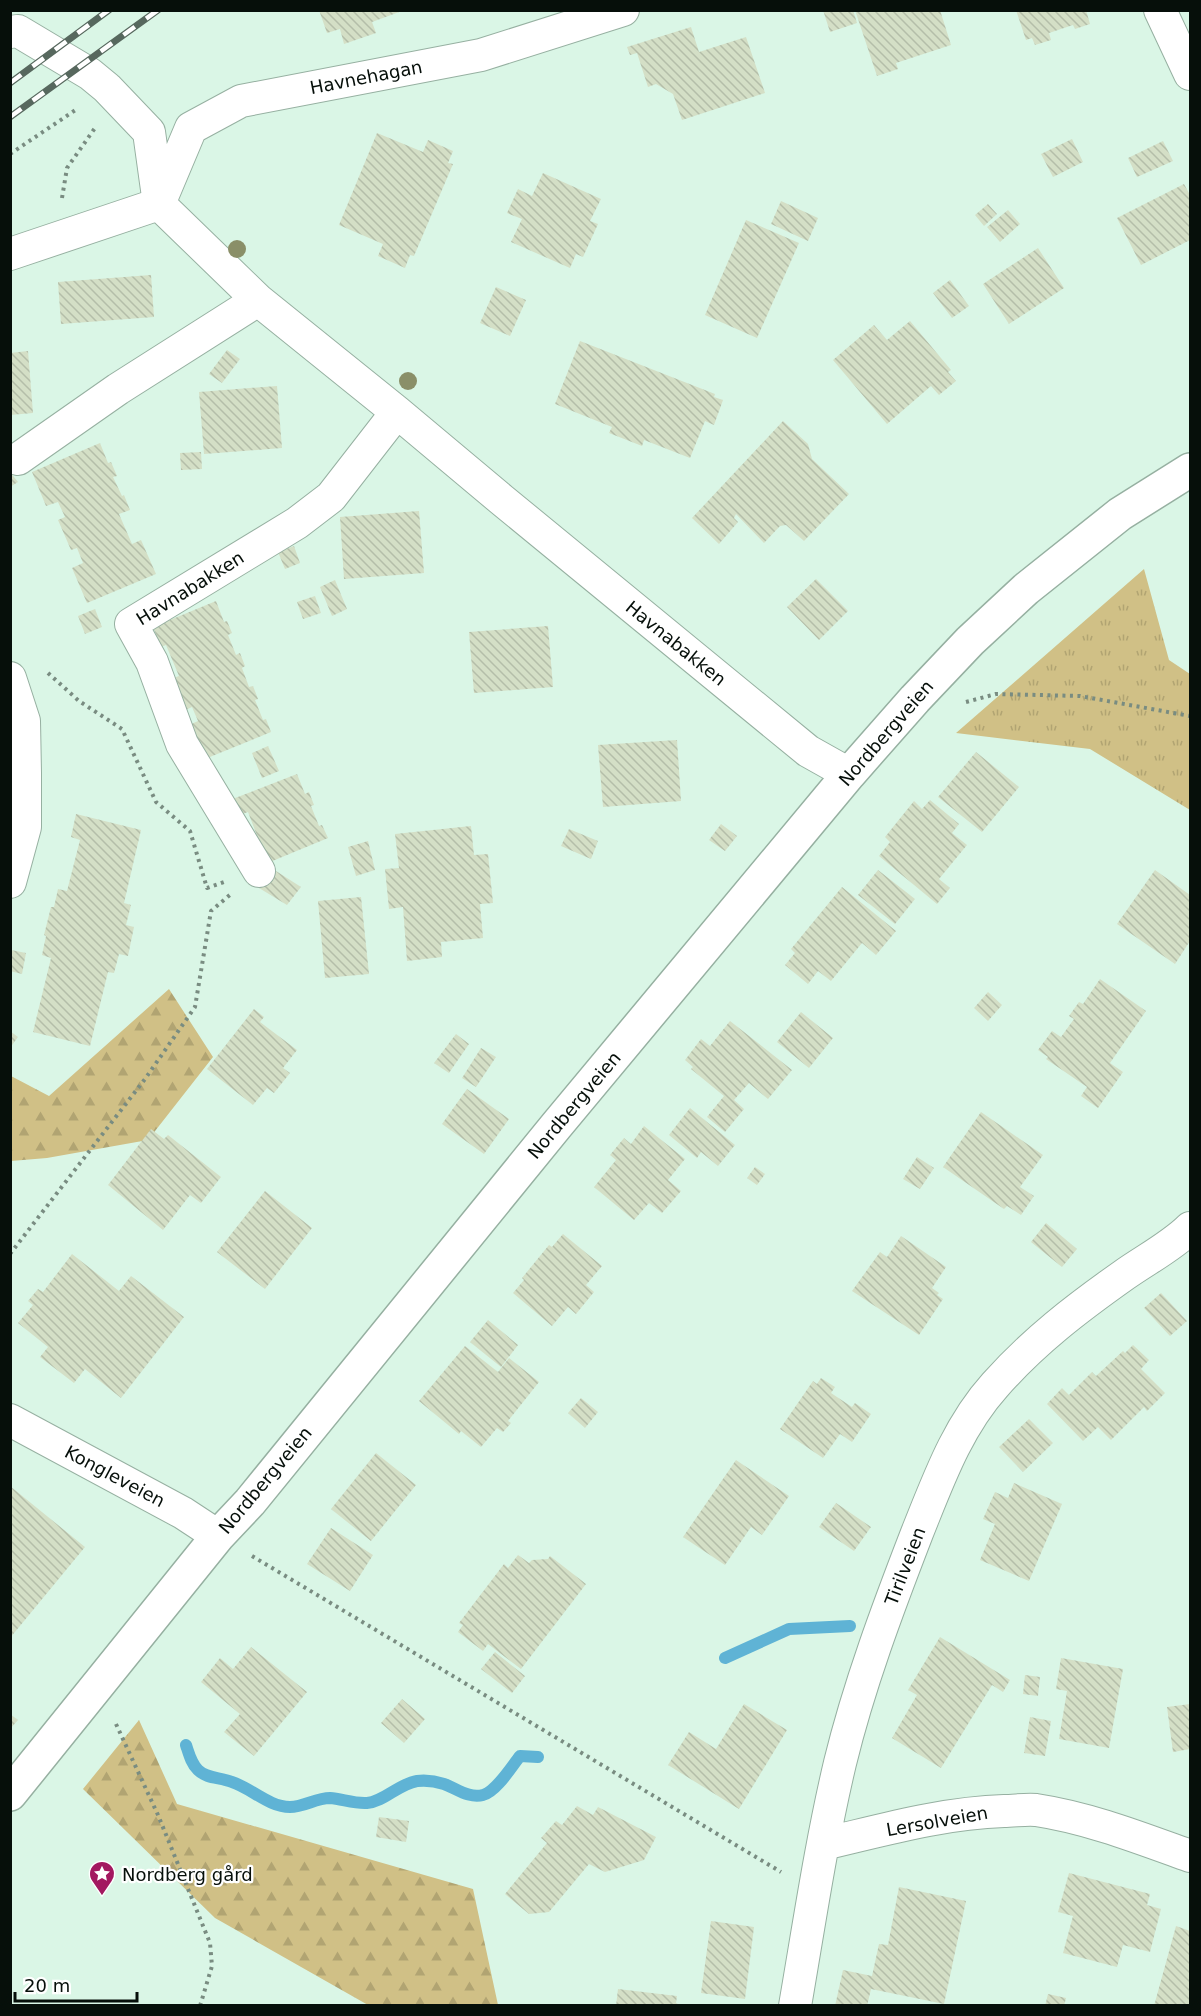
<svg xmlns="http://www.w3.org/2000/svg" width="1201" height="2016" font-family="'DejaVu Sans',sans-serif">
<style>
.grass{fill:url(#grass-tufts)}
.forest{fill:url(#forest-firs)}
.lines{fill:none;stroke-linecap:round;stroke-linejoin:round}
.stream{stroke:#5fb3d5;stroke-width:12}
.building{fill:url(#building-back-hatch)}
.street-casing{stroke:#96b0a1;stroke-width:34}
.secondary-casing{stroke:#96b0a1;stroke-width:36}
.path{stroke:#798c81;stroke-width:4;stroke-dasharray:3 4.5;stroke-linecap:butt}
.street{stroke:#fff;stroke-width:32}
.secondary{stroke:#fff;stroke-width:33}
.rail-casing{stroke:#57685e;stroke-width:7}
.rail{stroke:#fff;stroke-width:4.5;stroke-dasharray:14;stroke-linecap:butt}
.tree{fill:#8a8f68}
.labels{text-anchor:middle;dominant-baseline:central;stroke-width:4.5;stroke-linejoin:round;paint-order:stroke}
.street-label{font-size:18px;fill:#060f0a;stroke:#fff}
.poi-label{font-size:18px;fill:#060f0a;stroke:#fff;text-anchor:start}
</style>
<defs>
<pattern id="grass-tufts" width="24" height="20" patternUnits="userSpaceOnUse" patternTransform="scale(1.5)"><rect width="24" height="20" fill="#d0c086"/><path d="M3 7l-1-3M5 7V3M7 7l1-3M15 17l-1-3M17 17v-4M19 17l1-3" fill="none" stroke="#b1a472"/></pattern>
<pattern id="forest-firs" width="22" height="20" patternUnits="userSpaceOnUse" patternTransform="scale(1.5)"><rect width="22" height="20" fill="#d0c086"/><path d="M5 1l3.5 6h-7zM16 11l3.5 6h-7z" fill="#b1a472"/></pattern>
<pattern id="building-back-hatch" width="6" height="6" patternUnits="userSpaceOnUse" patternTransform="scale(1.5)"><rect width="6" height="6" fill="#d4dfc6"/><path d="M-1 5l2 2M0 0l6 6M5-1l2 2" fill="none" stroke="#b4bea9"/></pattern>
</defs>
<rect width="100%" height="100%" fill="#daf6e6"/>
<path class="grass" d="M1144,569L1169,660L1190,674V810L1090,749L956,733Z"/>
<path class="forest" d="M169,989L213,1057L148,1140L47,1158L11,1161V1076L49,1096Z
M139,1720L177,1804L473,1889L498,2005H368L215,1918L83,1789Z"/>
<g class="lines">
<path class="stream" d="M725,1658L789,1629L850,1626
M186,1745C189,1754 191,1763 198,1770C207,1779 220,1777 232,1782C251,1788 269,1807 290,1807C304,1807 316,1798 330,1798C342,1799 355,1804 367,1803C384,1802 398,1784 417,1781C426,1780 435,1781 444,1784C456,1788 469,1799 483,1795C496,1792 512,1766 520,1756L538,1757"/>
</g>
<path class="building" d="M319,10H402V11L372,22L376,33L344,44L340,29L327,33Z
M823,10H853L857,23L830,32Z
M855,10H940L951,45L896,63L898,69L877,76Z
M1016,10H1086L1090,24L1075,29L1073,25L1049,33L1051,40L1035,45L1032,38L1026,40Z
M691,27L699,52L746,37L765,93L682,120L673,94L656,84L648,87L637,53L630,55L627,47Z
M377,133L423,152L428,140L453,151L448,163L453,164L414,256L410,255L405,268L378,256L383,244L339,225Z
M1072,139L1083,162L1053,177L1041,154Z
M1163,141L1173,161L1137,177L1128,158Z
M543,173L601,199L590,221L598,224L583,257L576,254L570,268L511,242L522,219L507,213L518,189L532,196Z
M1184,184L1190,195V240L1141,265L1117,218Z
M781,201L818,218L808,241L771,224Z
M988,204L997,214L984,226L975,215Z
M1008,210L1020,224L1000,242L987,227Z
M746,220L799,243L757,338L705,315Z
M1038,248L1064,288L1009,324L983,284Z
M151,275L154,317L61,324L58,282Z
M950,280L969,306L952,318L933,293Z
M496,287L526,300L510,336L480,323Z
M910,321L951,370L948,372L956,381L939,395L931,386L887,424L833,360L874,325L887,340Z
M580,341L715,394L714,397L723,400L714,425L705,421L690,458L644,440L642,446L609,433L612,427L555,404Z
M227,350L240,359L222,383L209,374Z
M28,351L33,413L10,415V353Z
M277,386L282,448L204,454L199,392Z
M783,421L808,444L812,459L849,494L804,541L786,525L780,526L764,543L736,514L734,518L738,522L719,544L692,518Z
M100,443L108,463L111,462L117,476L113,477L122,496L124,495L130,510L119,514L132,544L141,540L156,574L87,603L72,568L83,563L77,548L71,550L58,520L65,517L58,502L46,506L32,472Z
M201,452L202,469L181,470L180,453Z
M10,472L18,482L10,487Z
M419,511L424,573L344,579L340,517Z
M294,546L300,563L285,569L278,552Z
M816,579L848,611L819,640L787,607Z
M335,580L347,609L332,616L320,587Z
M315,596L321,613L303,619L297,602Z
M216,601L224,622L227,621L232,633L228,635L236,655L240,653L245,666L242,668L249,687L253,686L258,699L255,700L263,720L266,719L271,732L200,761L187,726L198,721L192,707L181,712L168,680L179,676L166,645L161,647L153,627Z
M95,609L102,627L85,634L78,616Z
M548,626L553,687L474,693L469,632Z
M677,740L681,801L603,807L598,745Z
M268,746L279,771L262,778L252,753Z
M976,752L1019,787L982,832L938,797Z
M297,774L305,794L309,792L314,805L311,806L319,826L322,825L328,838L258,867L261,846L248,812L237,816L230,800Z
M930,800L959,824L952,833L967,845L939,879L950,888L937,904L879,856L890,842L885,837L914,801L922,809Z
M76,814L141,830L124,903L131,905L126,925L134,927L128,956L119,954L114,973L108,972L90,1046L33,1032L51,958L42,955L46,936L44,935L51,907H54L58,889L67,891L80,840L71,837Z
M721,824L737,836L725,851L709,840Z
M471,826L474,855L488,854L493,903L480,904L483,938L441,942L442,957L407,961L403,907L389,909L385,869L399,868L395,834Z
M569,829L598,841L591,859L561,846Z
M368,841L375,870L356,876L348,847Z
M878,870L915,899L895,924L858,895Z
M1155,870L1190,895V941L1175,964L1117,924Z
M276,871L301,887L287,905L259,888Z
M842,887L896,931L876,955L862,943L831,981L818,971L808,984L785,965L795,953L791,949Z
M361,897L369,974L325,978L318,901Z
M11,950L26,953L22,974L10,971Z
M1100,979L1146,1011L1110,1063L1123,1072L1098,1108L1081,1096L1087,1087L1046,1059L1048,1057L1038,1050L1052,1031L1061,1037L1074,1019L1069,1016L1079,1002L1083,1004Z
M988,992L1002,1005L988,1021L974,1008Z
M254,1009L264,1017L260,1022L297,1050L283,1068L290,1073L274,1093L267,1088L253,1105L207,1069Z
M801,1012L833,1038L809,1068L777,1042Z
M730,1021L792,1070L768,1099L749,1083L734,1100L744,1109L725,1132L707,1117L724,1096L691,1069L693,1067L685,1060L701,1039L710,1046Z
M10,1031L18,1037L10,1048Z
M456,1034L469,1044L449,1073L434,1063Z
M481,1048L496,1057L476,1087L462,1078Z
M467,1089L509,1119L484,1154L442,1124Z
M690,1108L735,1145L718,1166L701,1152L697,1158L669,1135Z
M981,1112L1043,1155L1020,1187L1034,1196L1021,1215L1007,1206L1004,1209L943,1167Z
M644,1126L685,1159L668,1180L681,1191L662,1213L649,1203L634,1220L594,1187L616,1160L610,1155L624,1138L631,1144Z
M151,1129L164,1139L168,1135L221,1177L201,1203L190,1195L163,1230L108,1185Z
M917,1157L934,1168L920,1189L903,1179Z
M755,1167L765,1174L757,1185L747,1178Z
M265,1191L312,1228L265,1289L217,1252Z
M1046,1223L1077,1249L1062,1267L1031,1242Z
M563,1234L602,1266L586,1285L594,1292L576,1314L568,1307L552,1326L513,1293L524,1280L522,1278L549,1245L552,1247Z
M901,1236L946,1267L932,1288L939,1293L937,1295L943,1299L919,1335L852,1291L880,1252L887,1257Z
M72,1254L119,1291L131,1276L184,1317L121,1398L85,1369L74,1383L40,1357L48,1347L18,1323L33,1305L28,1301L38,1289L43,1292Z
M1161,1293L1187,1321L1170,1336L1144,1308Z
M488,1320L518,1345L501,1367L470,1342Z
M1133,1345L1149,1360L1141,1369L1165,1393L1147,1411L1144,1407L1111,1440L1098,1427L1083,1441L1047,1404L1062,1388L1069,1395L1092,1372L1096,1376L1123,1351L1125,1353Z
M465,1346L498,1372L509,1358L539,1382L508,1421L511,1423L503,1432L497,1428L481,1447L461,1431L459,1434L419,1401Z
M821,1378L835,1387L831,1393L852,1407L855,1403L871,1414L852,1442L840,1434L823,1458L780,1429L813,1381L817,1384Z
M581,1398L598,1412L585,1428L568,1413Z
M1029,1419L1053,1443L1023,1472L999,1447Z
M376,1453L416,1485L371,1541L331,1509Z
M736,1460L789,1496L762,1535L751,1527L725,1565L683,1537Z
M1014,1483L1062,1504L1029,1581L980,1560L995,1524L983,1519L995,1492L1008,1498Z
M10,1486L85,1547L10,1638Z
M836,1503L871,1527L854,1551L819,1527Z
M331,1528L373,1555L350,1591L307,1564Z
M518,1555L529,1563L532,1560L548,1559L550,1556L586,1584L521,1669L488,1644L483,1651L458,1632L463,1625L459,1623L504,1564L508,1568Z
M940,1637L1010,1680L1003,1692L992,1685L941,1768L892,1738L917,1695L908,1690Z
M251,1647L307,1692L254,1756L224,1732L240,1714L201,1682L220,1658L233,1669Z
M495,1652L525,1676L512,1693L481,1669Z
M1061,1658L1123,1669L1109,1748L1059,1739L1067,1691L1056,1689Z
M1025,1675L1040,1677L1038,1696L1023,1694Z
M402,1699L425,1719L404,1743L381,1723Z
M744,1704L787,1730L739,1809L668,1765L689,1732L716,1749Z
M1190,1704V1749L1173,1752L1167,1707Z
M10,1714L18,1720L10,1729Z
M1030,1717L1051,1721L1045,1756L1024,1753Z
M577,1806L593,1815L598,1807L656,1837L644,1860L605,1872L589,1864L549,1912L529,1914L505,1894L547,1843L541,1838L556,1821L562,1825Z
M379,1817L409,1821L406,1842L376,1837Z
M1069,1873L1150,1894L1147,1905L1161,1909L1150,1952L1123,1945L1117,1967L1063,1953L1073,1916L1058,1912Z
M899,1887L966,1901L944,2004L871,1989L867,2006H835L843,1970L872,1976L879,1944L888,1945Z
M711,1921L754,1927L745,1999L701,1993Z
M1176,1926L1190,1931V2006H1154Z
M618,1989L677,1996L676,2003L682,2006H616Z
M1048,1994L1066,1998L1064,2006H1045Z"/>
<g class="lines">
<defs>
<path id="street" d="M1160,10L1190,74
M10,32L18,31L90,74L107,88L149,132L159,204L258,300L397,412L502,500L808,751L849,774
M10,254L159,204L191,128L241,101L481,55L623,10
M18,459L118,389L258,300
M10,678L24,721L25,773V827L10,882
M259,871L182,744L152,662L131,624L297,523L331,497L397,412
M10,1420L183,1513L218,1536
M823,1844C883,1830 942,1813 1004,1811C1014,1811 1026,1809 1036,1810C1089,1818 1140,1838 1190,1856
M795,2006C809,1925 821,1843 840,1763C859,1685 888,1608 917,1533C938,1481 957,1427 995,1385C1034,1341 1076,1309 1124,1275C1145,1260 1172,1246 1190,1228"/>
<path id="secondary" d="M10,1794L218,1536L250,1502L556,1126L849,774L915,699L970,641L1026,589L1120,514L1190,470"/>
</defs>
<use href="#street" class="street-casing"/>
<use href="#secondary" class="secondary-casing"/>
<path class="path" d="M10,154L77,109
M62,198L67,168L95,128
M48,673L79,701L122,729L156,802L190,831L207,888L224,882
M966,702L996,694L1080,696L1190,716
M10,1254L145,1079L195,1007L211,911L231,894
M252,1556L781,1872
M116,1724L158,1815L210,1943L212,1966L200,2006"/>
<use href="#street" class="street"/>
<use href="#secondary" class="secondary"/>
<defs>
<path id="rail" d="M10,83L109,10
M10,117L158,10"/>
</defs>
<use href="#rail" class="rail-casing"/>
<use href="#rail" class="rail"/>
</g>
<g class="tree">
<circle cx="237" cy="249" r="9"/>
<circle cx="408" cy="381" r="9"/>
</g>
<defs>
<symbol id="sight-pin" viewBox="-11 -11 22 30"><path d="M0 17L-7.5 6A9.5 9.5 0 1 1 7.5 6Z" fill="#a31860" stroke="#fff"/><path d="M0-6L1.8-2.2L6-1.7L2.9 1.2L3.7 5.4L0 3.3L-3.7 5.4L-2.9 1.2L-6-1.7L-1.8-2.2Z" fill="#fff"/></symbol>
</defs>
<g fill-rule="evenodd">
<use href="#sight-pin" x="87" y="1859" width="30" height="40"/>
</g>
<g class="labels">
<g class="street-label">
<text transform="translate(366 77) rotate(-11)">Havnehagan</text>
<text transform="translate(190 588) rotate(-32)">Havnabakken</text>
<text transform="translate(676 643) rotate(39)">Havnabakken</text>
<text transform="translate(886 733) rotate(-49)">Nordbergveien</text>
<text transform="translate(574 1105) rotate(-50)">Nordbergveien</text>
<text transform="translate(115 1476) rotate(28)">Kongleveien</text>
<text transform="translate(265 1480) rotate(-50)">Nordbergveien</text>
<text transform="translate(905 1566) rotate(-69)">Tirilveien</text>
<text transform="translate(937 1821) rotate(-10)">Lersolveien</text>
</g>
<g class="poi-label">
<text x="122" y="1874">Nordberg gård</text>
</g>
</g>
<rect width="1201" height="2016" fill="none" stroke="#060f0a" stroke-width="24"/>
<path d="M15 1992v9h122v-9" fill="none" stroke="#060f0a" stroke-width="3"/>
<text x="24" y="1992" font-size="18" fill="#060f0a" stroke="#ffffff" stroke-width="4.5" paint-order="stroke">20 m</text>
</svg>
